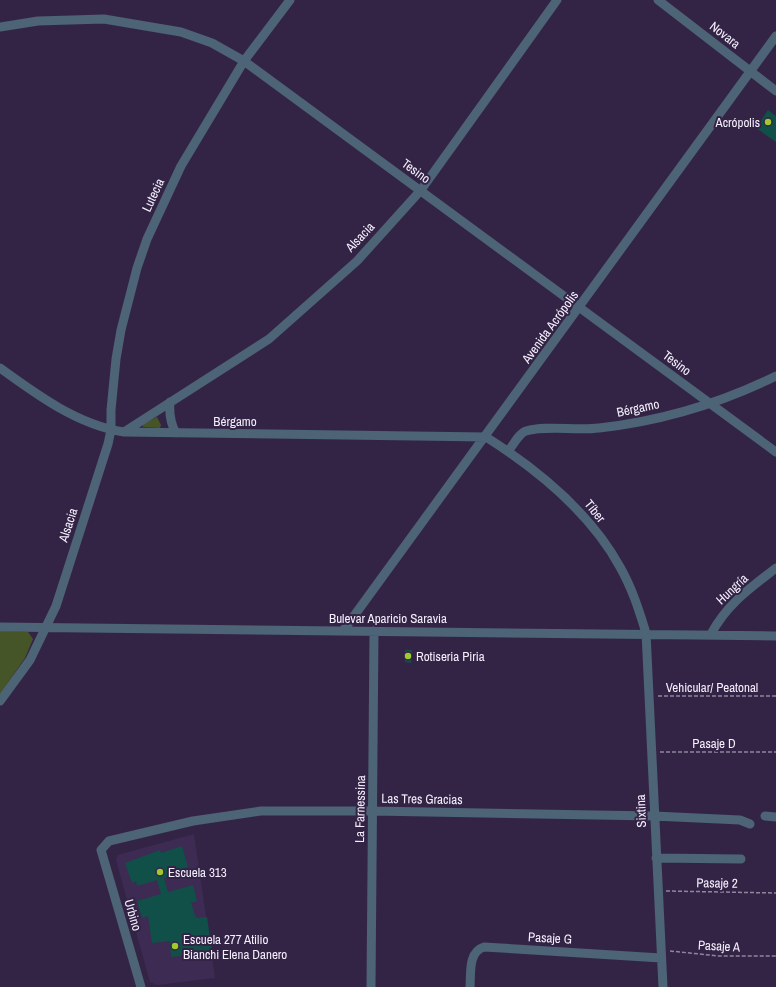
<svg xmlns="http://www.w3.org/2000/svg" width="776" height="987" font-family="'Archivo Narrow',sans-serif">
<style>
.built{fill:#3d2b53}
.green{fill:#465527}
.building{fill:#105049}
.lines{fill:none;stroke-linecap:round;stroke-linejoin:round}
.path{stroke:#90859e;stroke-width:1.5;stroke-dasharray:4 2;stroke-linecap:butt}
.minor{stroke:#4d6376;stroke-width:9}
.poi-dot{fill:#a0c92c;stroke:#332446;stroke-width:1.5}
.labels{text-anchor:middle;dominant-baseline:central;stroke-width:4;stroke-linejoin:round;paint-order:stroke}
.street-label{font-size:13px;fill:#f5effd;stroke:#332446}
.poi-label{font-size:13px;fill:#f5effd;stroke:#332446;text-anchor:start}
</style>
<rect width="100%" height="100%" fill="#332446"/>
<path class="built" d="M194,834L215,978L157,985L150,982L116,860L118,855Z"/>
<path class="green" d="M157,417L161,425L160,428L143,427V424Z
M0,631L28,632L33,639L25,658L0,694Z"/>
<path class="building" d="M768,110L776,116V142L756,128Z
M405,650H412L411,663L405,662Z
M182,846L188,867L184,868L185,872L164,878L168,892L193,885L197,901L191,903L196,918L207,917L212,952L171,957L170,941L152,943L148,916L142,918L137,901L161,894L157,880L137,886L136,881L132,883L125,863L160,850L161,853Z"/>
<g class="lines">
<path class="path" d="M658,696H776
M660,752H776
M666,891L776,893
M670,951L719,956H776"/>
<path class="minor" d="M658,0L776,91
M0,27L38,21L104,19L181,32L212,43L244,61L776,452
M0,368C37,395 78,425 124,432L486,437C538,470 590,512 620,567C632,588 639,610 646,633L663,987
M170,402C169,414 170,423 176,433
M124,432L269,339L357,261L421,190L557,0
M508,451C513,446 519,433 526,431C547,425 576,431 599,428C661,421 721,403 776,376
M0,627L776,636
M343,631L776,36
M711,634C727,604 749,589 776,568
M0,701L30,660L56,606L108,444L111,430V410L116,359L121,330L137,268L147,239L181,166L244,61L290,0
M765,816L776,817
M656,858L741,859
M141,987L101,850L109,841L193,821L261,811H373L654,816L740,820L750,824
M371,987L374,631
M470,987C471,973 468,952 484,947L661,958"/>
</g>
<g class="poi-dot">
<circle cx="768" cy="122" r="4"/>
<circle cx="408" cy="656" r="4"/>
<circle cx="160" cy="872" r="4"/>
<circle cx="175" cy="946" r="4"/>
</g>
<g class="labels">
<g class="street-label">
<text transform="translate(725 35) rotate(38)">Novara</text>
<text transform="translate(416 171) rotate(36)">Tesino</text>
<text transform="translate(153 195) rotate(-65)">Lutecia</text>
<text transform="translate(360 237) rotate(-47)">Alsacia</text>
<text transform="translate(550 327) rotate(-54)">Avenida Acrópolis</text>
<text transform="translate(677 363) rotate(37)">Tesino</text>
<text transform="translate(638 408) rotate(-12)">Bérgamo</text>
<text x="235" y="421">Bérgamo</text>
<text transform="translate(595 511) rotate(51)">Tíber</text>
<text transform="translate(68 525) rotate(-72)">Alsacia</text>
<text transform="translate(732 589) rotate(-43)">Hungría</text>
<text x="388" y="618">Bulevar Aparicio Saravia</text>
<text x="712" y="687">Vehicular/ Peatonal</text>
<text x="714" y="743">Pasaje D</text>
<text transform="translate(422 799) rotate(1)">Las Tres Gracias</text>
<text transform="translate(360 809) rotate(-89)">La Farnessina</text>
<text transform="translate(641 811) rotate(-92)">Sixtina</text>
<text transform="translate(717 883) rotate(1)">Pasaje 2</text>
<text transform="translate(133 915) rotate(74)">Urbino</text>
<text transform="translate(550 938) rotate(3)">Pasaje G</text>
<text transform="translate(719 946) rotate(3)">Pasaje A</text>
</g>
<g class="poi-label">
<text x="760" y="122" text-anchor="end">Acrópolis</text>
<text x="416" y="656">Rotiseria Piria</text>
<text x="168" y="872">Escuela 313</text>
<text x="183" y="939">Escuela 277 Atilio<tspan x="183" dy="15">Bianchi Elena Danero</tspan></text>
</g>
</g>
</svg>
